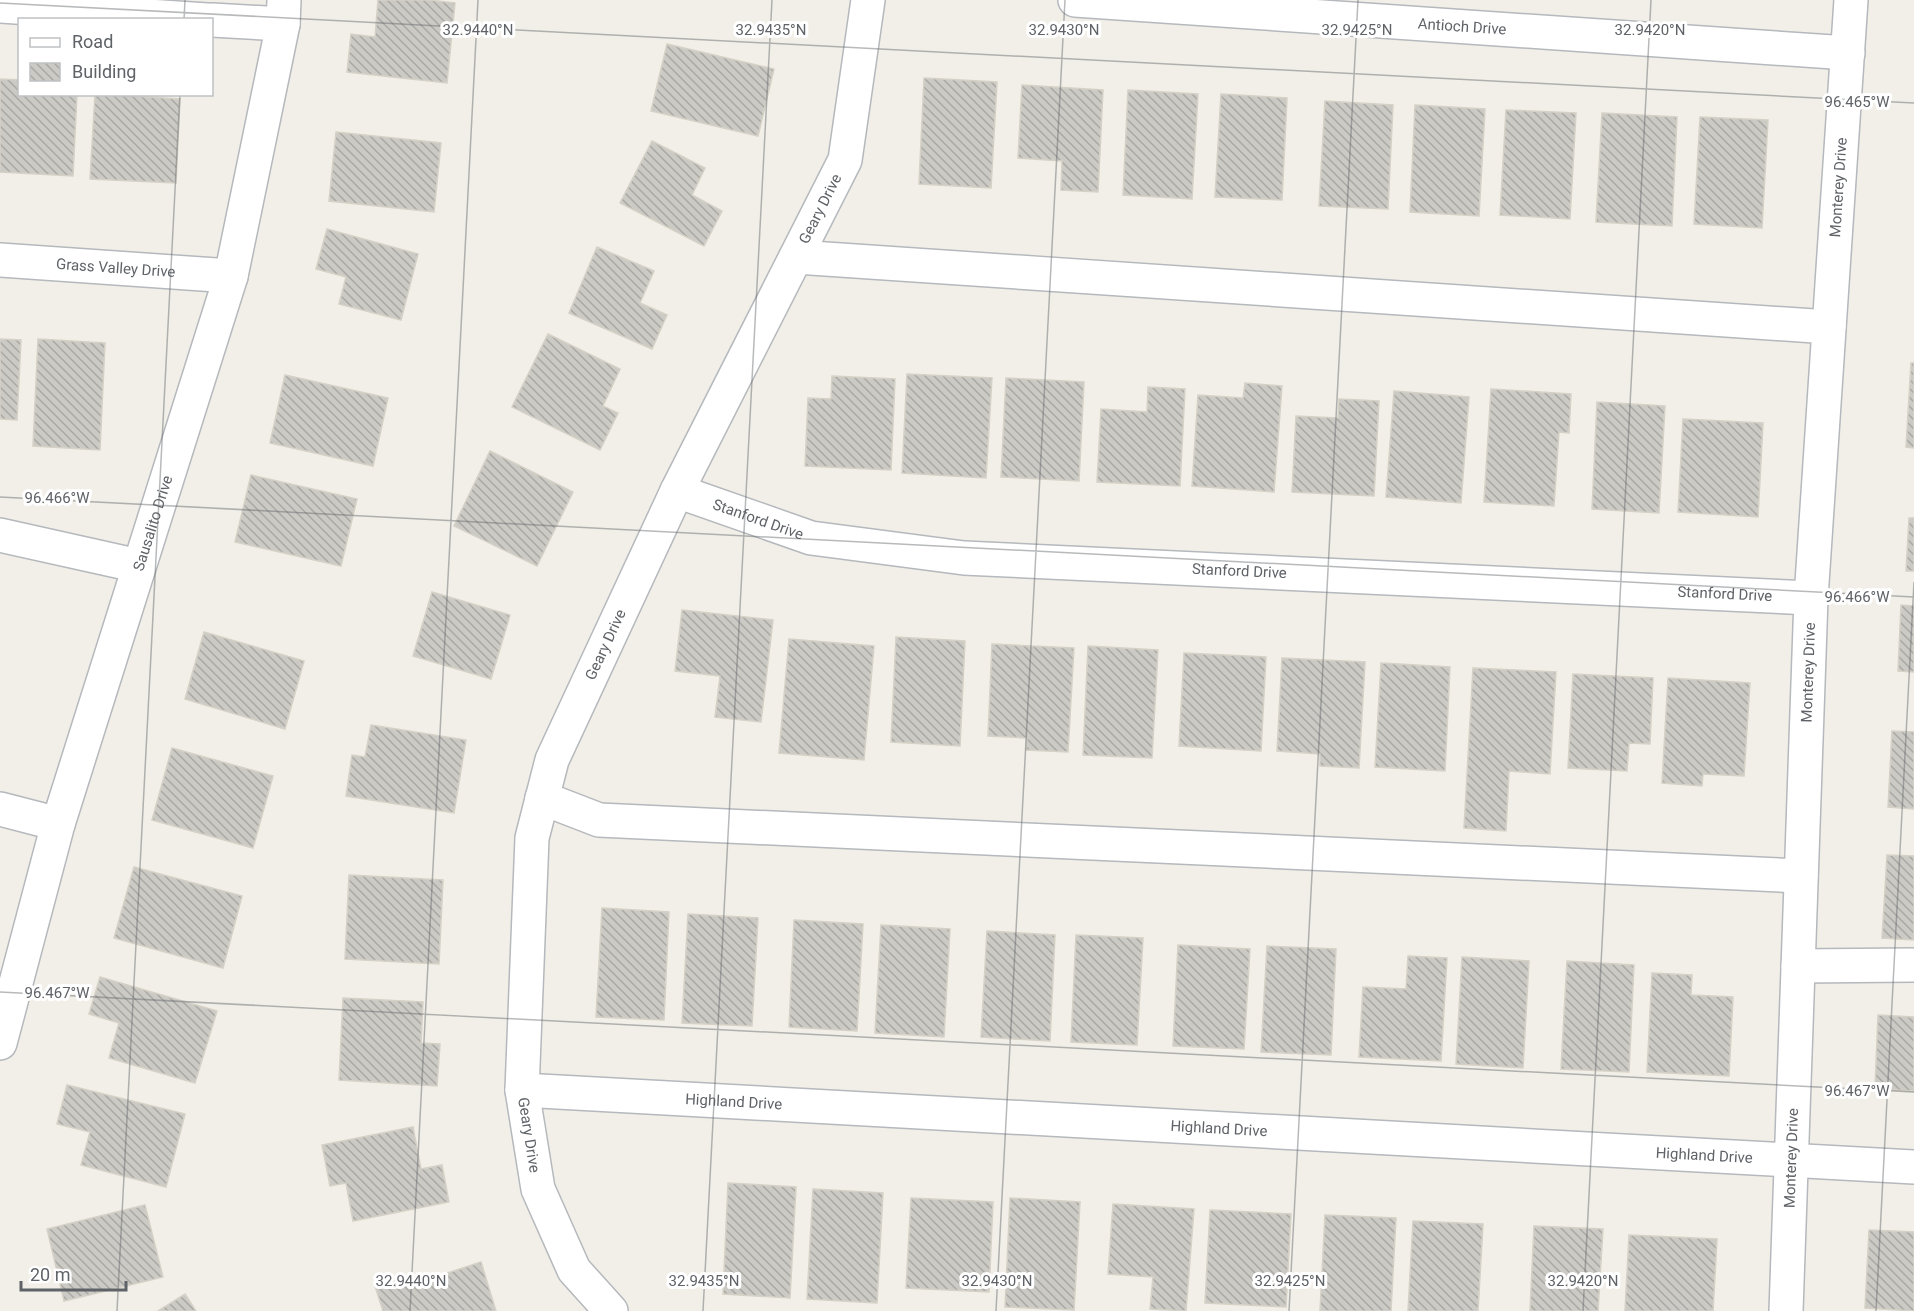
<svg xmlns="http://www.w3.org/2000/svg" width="1914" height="1311" font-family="Roboto,sans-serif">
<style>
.building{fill:url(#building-back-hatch);stroke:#d6d1c6;stroke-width:1.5}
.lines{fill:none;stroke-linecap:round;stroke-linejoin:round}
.minor-casing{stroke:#b5b8bc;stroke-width:36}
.minor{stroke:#fff;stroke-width:33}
.ticks{fill:none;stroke:#5f6368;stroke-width:1.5;stroke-opacity:0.45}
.labels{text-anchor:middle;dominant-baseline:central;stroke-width:6;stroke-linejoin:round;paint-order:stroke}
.street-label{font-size:15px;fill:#5f6368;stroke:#fff}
.ticks-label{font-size:15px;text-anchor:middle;fill:#5f6368;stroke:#fff;stroke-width:6;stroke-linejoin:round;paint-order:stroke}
</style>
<defs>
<pattern id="building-back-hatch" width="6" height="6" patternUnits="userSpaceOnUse" patternTransform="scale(1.5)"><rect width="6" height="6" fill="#cccac5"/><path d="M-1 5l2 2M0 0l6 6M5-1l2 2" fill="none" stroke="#a9a8a4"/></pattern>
</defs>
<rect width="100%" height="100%" fill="#f1efe8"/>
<path class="building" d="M378,0H429L455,3L447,83L347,72L351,34L375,37Z
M667,44L774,69L758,136L651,111Z
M924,78L997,82L991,188L919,184Z
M0,79L20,80V94H77L73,176L0,172Z
M1022,85L1103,90L1098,192L1061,190L1062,161L1018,158Z
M1128,90L1198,94L1192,199L1123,195Z
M95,94H135L134,96L180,99L176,183L90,179Z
M1221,94L1287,98L1282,200L1215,197Z
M1325,101L1393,105L1388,209L1319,206Z
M1415,105L1485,109L1479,216L1410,212Z
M1506,110L1576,113L1570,219L1500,215Z
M1602,113L1677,117L1672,226L1596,222Z
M1700,117L1768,120L1762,228L1694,224Z
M336,132L441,143L434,212L329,201Z
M652,141L705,168L692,195L722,211L704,246L620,203Z
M327,229L418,254L401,320L339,304L346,277L316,269Z
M597,247L654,271L640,303L667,315L652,349L569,313Z
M548,334L620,369L603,406L618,413L600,450L512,407Z
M0,339L21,340L17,420L0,419Z
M38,339L105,343L100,450L33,446Z
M1911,363H1914V448L1906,447Z
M907,374L992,378L986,478L902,473Z
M285,375L388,398L373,466L270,443Z
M832,376L895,379L891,470L805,466L808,398L831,399Z
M1006,378L1084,382L1079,481L1001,477Z
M1245,383L1282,386L1274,492L1192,486L1198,395L1243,398Z
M1148,387L1185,389L1180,486L1097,482L1101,409L1147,412Z
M1491,389L1571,394L1569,433L1559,432L1554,506L1484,502Z
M1394,391L1469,397L1461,503L1386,497Z
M1339,399L1379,401L1374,496L1292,492L1296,416L1338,418Z
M1597,402L1665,406L1659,513L1592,509Z
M1683,419L1763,423L1758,517L1678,512Z
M490,451L573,492L537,566L454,526Z
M251,475L357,499L341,566L235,542Z
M1909,518H1914V571H1906Z
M432,592L510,615L491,679L413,656Z
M1901,605L1914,606V672L1898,671Z
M682,610L773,620L761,722L715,717L720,676L675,671Z
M204,632L304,661L285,729L185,699Z
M896,637L965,641L960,746L891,742Z
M789,639L874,646L864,760L779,753Z
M992,644L1074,648L1068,752L1026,750L1027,738L988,736Z
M1088,646L1158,650L1152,758L1083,755Z
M1184,653L1266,657L1261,751L1179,746Z
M1282,658L1365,662L1359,768L1320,766V754L1277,751Z
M1381,663L1450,667L1445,771L1375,767Z
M1473,668L1556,672L1550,774L1509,771L1506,831L1464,828Z
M1573,674L1653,678L1650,744L1629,743L1627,771L1568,768Z
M1668,678L1750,683L1744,776L1703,774L1702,786L1662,783Z
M371,725L466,740L454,813L346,796L352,755L365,757Z
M1892,731L1914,732V809L1888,807Z
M172,748L273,776L253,848L152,820Z
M1887,855L1914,856V940L1882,938Z
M134,867L242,896L223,968L114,938Z
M349,875L443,880L439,964L345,959Z
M602,908L669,912L664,1020L596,1017Z
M688,914L758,918L752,1026L682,1023Z
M794,920L863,924L857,1031L789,1027Z
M881,925L950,929L944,1037L875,1033Z
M987,931L1055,935L1050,1041L981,1037Z
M1076,935L1143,938L1137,1045L1071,1042Z
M1178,945L1250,949L1244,1049L1173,1046Z
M1267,946L1336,949L1331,1055L1261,1052Z
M1408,956L1447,958L1441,1061L1359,1057L1363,987L1406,989Z
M1462,957L1529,961L1523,1068L1456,1064Z
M1567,961L1634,965L1629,1072L1561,1069Z
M1652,973L1692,975L1691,995L1733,997L1729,1076L1647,1072Z
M100,977L217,1011L195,1083L109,1058L119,1023L89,1014Z
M343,998L423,1002L421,1043L440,1044L437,1086L339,1080Z
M1878,1015L1914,1017V1091L1875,1089Z
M67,1085L185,1114L166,1187L81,1165L90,1132L57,1124Z
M413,1127L421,1169L442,1165L449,1202L353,1221L346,1183L330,1186L322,1145Z
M728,1183L796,1187L790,1298L723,1294Z
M813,1189L883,1193L877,1303L807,1299Z
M911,1198L993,1202L989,1292L906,1288Z
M1010,1198L1080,1202L1074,1310L1005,1307Z
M1113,1204L1194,1209L1186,1311L1150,1309L1153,1277L1108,1274Z
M145,1205L163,1277L64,1301L47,1229Z
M1210,1210L1291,1214L1286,1307L1205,1303Z
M1325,1215L1396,1218L1391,1311H1320Z
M1413,1221L1483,1224L1478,1311H1408Z
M1534,1226L1603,1229L1598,1311H1530Z
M1869,1230L1914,1232V1311L1865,1308Z
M1629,1235L1717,1239L1713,1311H1625Z
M481,1262L496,1311H383L375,1286L411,1274L414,1284Z
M185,1294L196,1311H158Z"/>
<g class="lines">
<defs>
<g id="minor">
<path id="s1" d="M1075,0L1848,53"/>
<path d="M0,6L207,20"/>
<path d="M212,20L283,24"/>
<path d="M796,257L1829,327"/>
<path id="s2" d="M0,260L231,276"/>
<path id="s3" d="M677,491L811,538L964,558L1811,598"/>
<path d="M0,535L139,566"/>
<path d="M542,798L599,820L1801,876"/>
<path d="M0,809L58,824"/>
<path d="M1798,966L1914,965"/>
<path id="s4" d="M0,1043L58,824L231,276L283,24L284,0"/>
<path id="s5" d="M522,1090L1914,1167"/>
<path id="s6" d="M611,1311L574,1270L538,1189L522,1090L532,838L552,760L677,491L845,160L868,0"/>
<path id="s7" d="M1786,1311L1811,598L1851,0"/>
</g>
</defs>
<use href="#minor" class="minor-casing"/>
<use href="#minor" class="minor"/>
</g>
<path class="ticks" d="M0,3L1914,103M184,20L185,0M0,497L1914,597M0,992L1914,1092M117,1311L180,94M410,1311L478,0M703,1311L772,0M996,1311L1065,0M1289,1311L1358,0M1583,1311L1651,0M1876,1311L1914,582"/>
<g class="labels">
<g class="street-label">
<text stroke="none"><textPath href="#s1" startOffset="388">Antioch Drive</textPath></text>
<text stroke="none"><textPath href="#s7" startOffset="1125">Monterey Drive</textPath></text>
<text stroke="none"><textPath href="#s6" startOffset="1190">Geary Drive</textPath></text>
<text stroke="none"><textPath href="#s2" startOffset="116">Grass Valley Drive</textPath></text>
<text stroke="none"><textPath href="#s3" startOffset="86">Stanford Drive</textPath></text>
<text stroke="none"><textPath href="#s4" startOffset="542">Sausalito Drive</textPath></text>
<text stroke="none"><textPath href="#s3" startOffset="572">Stanford Drive</textPath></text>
<text stroke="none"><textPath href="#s3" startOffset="1058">Stanford Drive</textPath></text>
<text stroke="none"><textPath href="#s6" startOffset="704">Geary Drive</textPath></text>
<text stroke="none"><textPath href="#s7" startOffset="639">Monterey Drive</textPath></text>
<text stroke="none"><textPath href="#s5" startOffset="212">Highland Drive</textPath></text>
<text stroke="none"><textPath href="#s5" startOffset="698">Highland Drive</textPath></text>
<text transform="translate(529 1135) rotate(81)">Geary Drive</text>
<text stroke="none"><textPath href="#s5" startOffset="1184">Highland Drive</textPath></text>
<text stroke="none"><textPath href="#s7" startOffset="153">Monterey Drive</textPath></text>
</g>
</g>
<g class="ticks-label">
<text x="478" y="35">32.9440°N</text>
<text x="771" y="35">32.9435°N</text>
<text x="1064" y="35">32.9430°N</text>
<text x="1357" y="35">32.9425°N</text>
<text x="1650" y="35">32.9420°N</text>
<text x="1857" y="107">96.465°W</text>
<text x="57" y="503">96.466°W</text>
<text x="1857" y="602">96.466°W</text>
<text x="57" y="998">96.467°W</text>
<text x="1857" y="1096">96.467°W</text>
<text x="411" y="1286">32.9440°N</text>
<text x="704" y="1286">32.9435°N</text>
<text x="997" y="1286">32.9430°N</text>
<text x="1290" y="1286">32.9425°N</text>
<text x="1583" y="1286">32.9420°N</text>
</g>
<rect x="18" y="18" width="195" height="78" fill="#ffffff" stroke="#bfc1c3" stroke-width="1.5"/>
<rect x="30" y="38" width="30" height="9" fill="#ffffff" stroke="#bfc1c3" stroke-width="1.5"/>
<text x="72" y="48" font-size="18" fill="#5f6368">Road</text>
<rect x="30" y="63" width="30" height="18" fill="url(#building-back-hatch)" stroke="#bfc1c3" stroke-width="1.5"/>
<text x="72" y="78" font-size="18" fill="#5f6368">Building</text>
<path d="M21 1281v9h105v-9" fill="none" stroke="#5f6368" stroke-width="3"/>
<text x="30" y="1281" font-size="18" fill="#5f6368" stroke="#ffffff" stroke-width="4.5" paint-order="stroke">20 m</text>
</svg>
